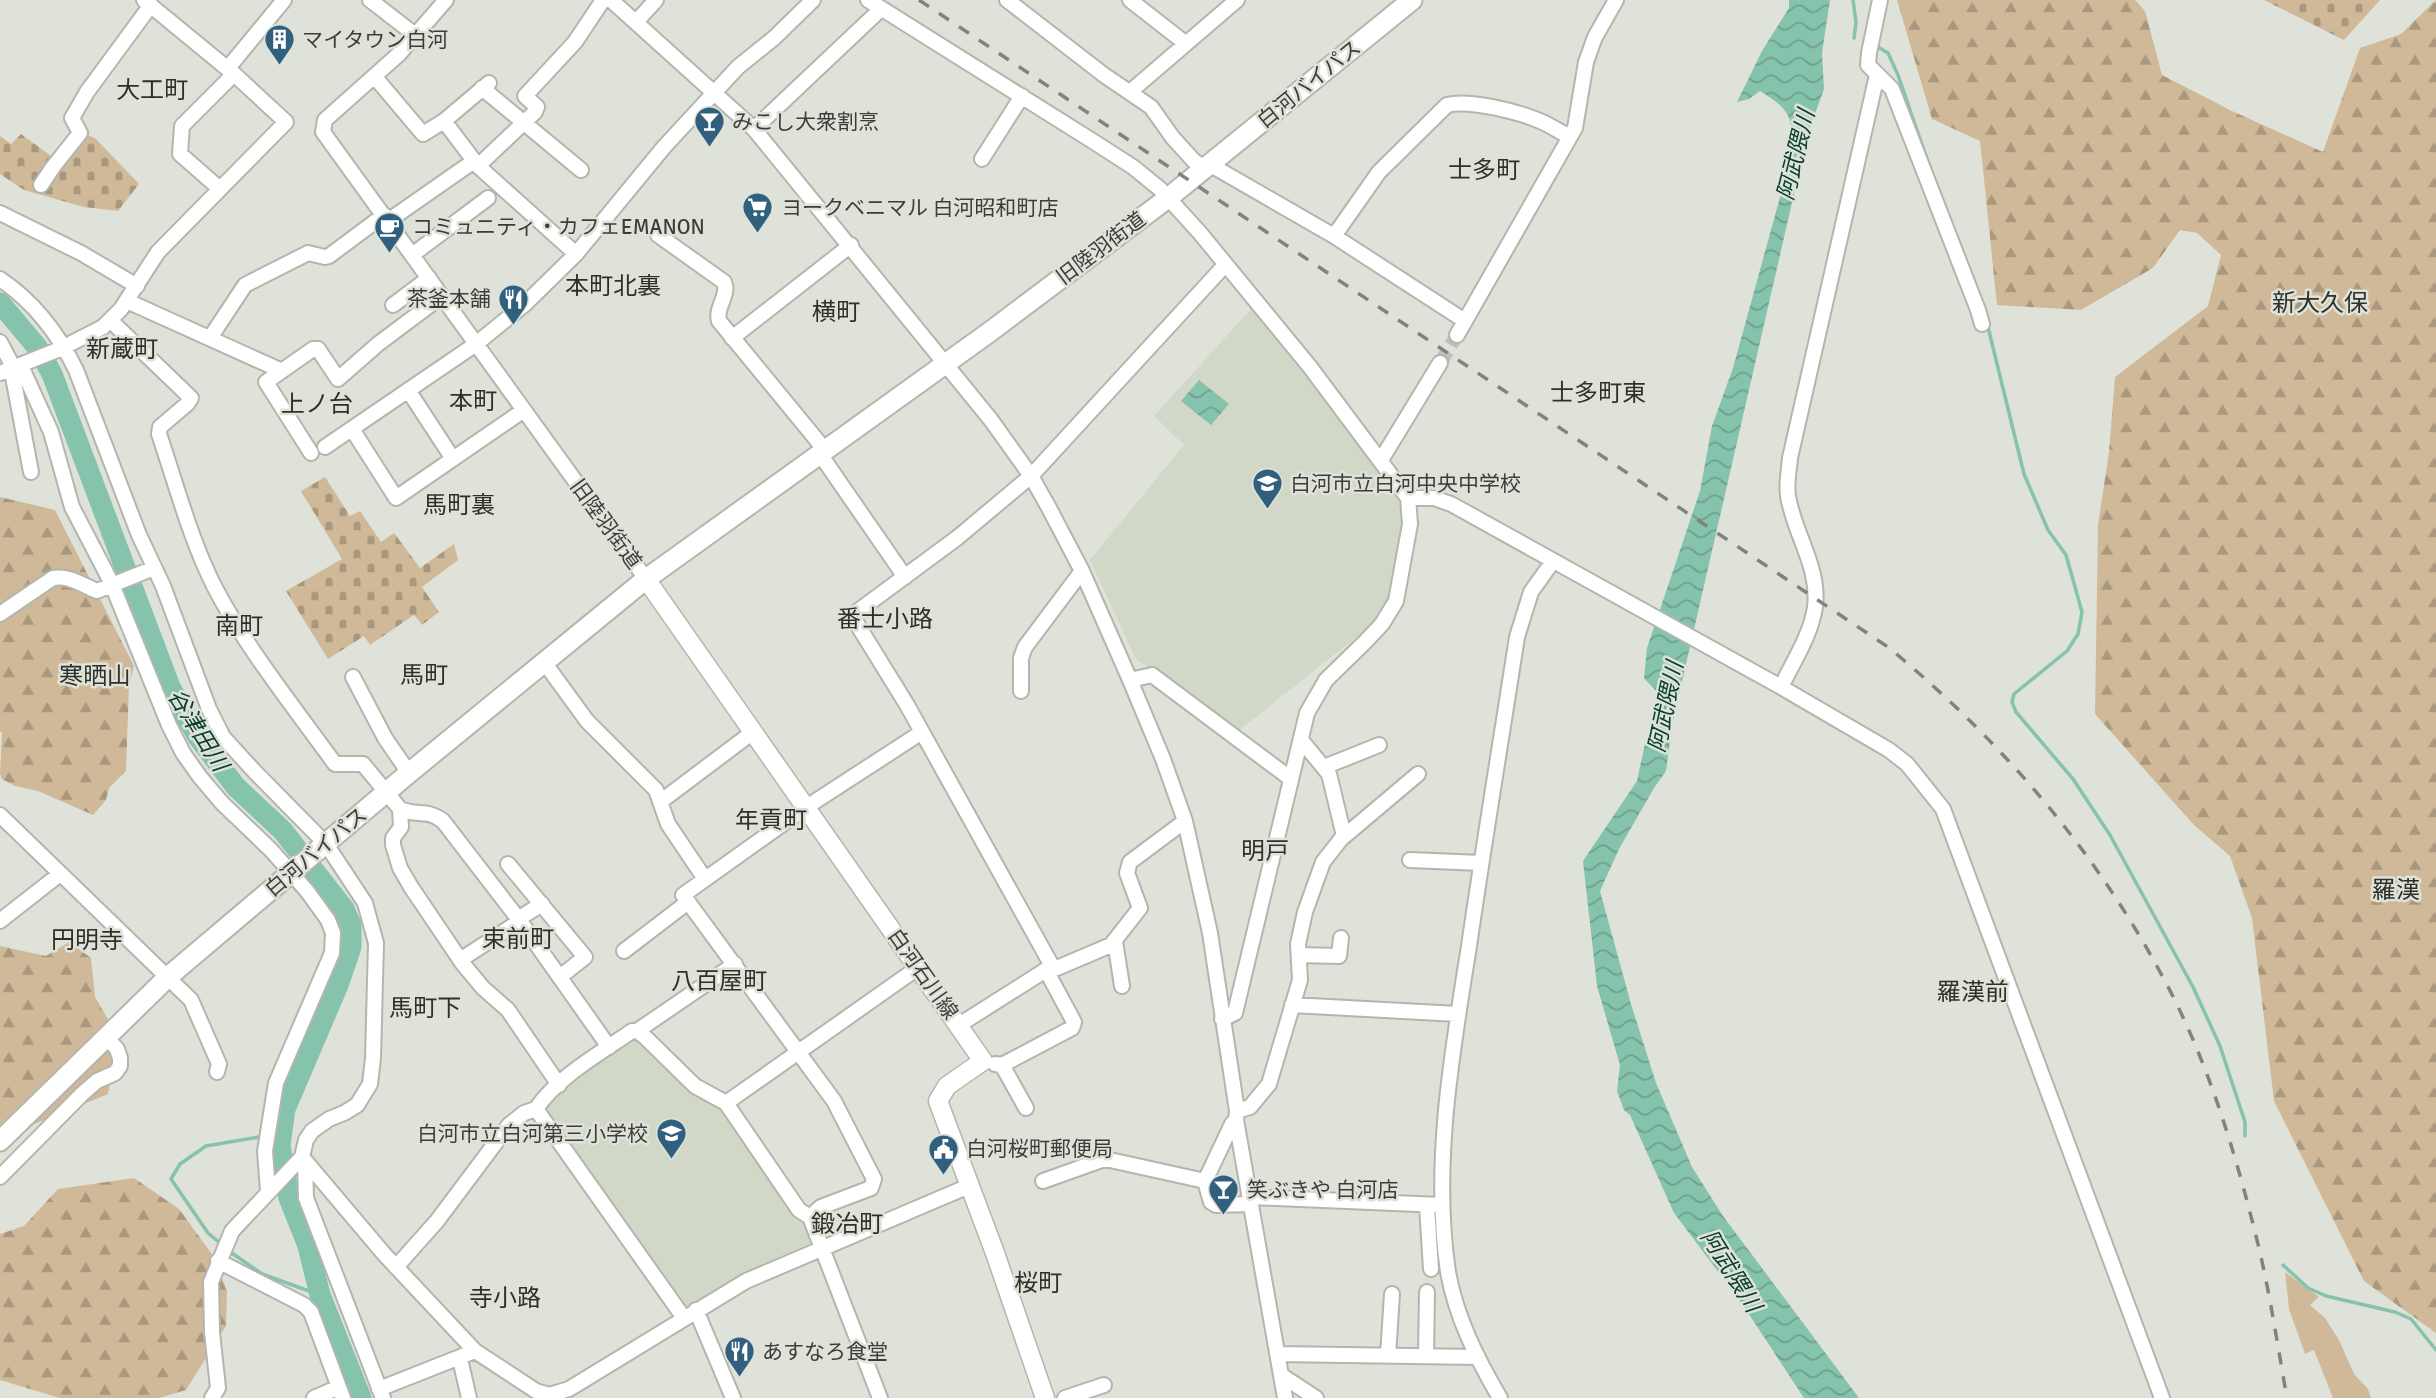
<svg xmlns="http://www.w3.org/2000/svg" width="2436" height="1398" font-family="Signika,'Noto Sans JP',sans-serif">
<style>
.built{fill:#d2d8c8}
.grass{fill:#d0b999}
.forest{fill:url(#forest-firs)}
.cemetery{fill:url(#cemetery-stones)}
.water{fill:url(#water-waves)}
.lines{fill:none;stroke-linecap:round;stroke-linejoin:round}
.stream{stroke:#85c3ac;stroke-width:3.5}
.river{stroke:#85c3ac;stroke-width:21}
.minor-tunnel{stroke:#bec1b9;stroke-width:14;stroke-dasharray:14 7;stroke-linecap:butt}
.minor-casing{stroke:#b3b6ad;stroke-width:18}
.major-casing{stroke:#b3b6ad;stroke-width:21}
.highway-casing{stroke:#b3b6ad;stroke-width:23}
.minor{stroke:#fff;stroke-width:14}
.major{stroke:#fff;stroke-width:18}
.highway{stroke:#fff;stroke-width:19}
.rail{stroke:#81837d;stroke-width:3.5;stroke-dasharray:12 12;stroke-linecap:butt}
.labels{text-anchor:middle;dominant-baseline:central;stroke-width:5;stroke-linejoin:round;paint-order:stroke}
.poi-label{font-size:21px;fill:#3c3d39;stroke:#dfe2d9;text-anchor:start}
.street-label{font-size:21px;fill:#3c3d39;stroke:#dfe2d9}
.water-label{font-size:23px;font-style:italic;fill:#094030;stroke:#dfe2d9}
.quarter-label{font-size:24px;fill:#2e3129;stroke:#dfe2d9}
</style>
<defs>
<pattern id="forest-firs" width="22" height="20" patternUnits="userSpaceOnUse" patternTransform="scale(1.75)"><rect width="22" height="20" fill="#d0b999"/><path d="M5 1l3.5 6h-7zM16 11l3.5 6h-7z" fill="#aa987e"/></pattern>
<pattern id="cemetery-stones" width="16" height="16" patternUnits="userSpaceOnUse" patternTransform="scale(1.75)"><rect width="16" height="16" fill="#d0b999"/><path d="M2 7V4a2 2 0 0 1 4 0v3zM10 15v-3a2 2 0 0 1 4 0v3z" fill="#aa987e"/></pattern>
<pattern id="water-waves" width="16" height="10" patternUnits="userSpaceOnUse" patternTransform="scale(1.75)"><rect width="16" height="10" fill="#85c3ac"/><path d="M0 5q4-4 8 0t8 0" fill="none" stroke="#6ea08d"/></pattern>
</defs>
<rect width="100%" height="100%" fill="#dfe2d9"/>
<path class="built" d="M1251,309L1395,485L1403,500L1405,522L1391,599L1374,623L1237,732L1136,659L1090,560L1184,445L1154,416Z
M635,1035L722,1107L810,1224L817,1243L746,1274L685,1310L544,1105Z"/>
<path class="grass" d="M2285,1272L2319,1297L2310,1305L2325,1318L2339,1340L2354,1374L2368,1389L2371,1398H2333L2314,1350L2305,1354L2289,1309Z"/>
<path class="forest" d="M1897,0H2135L2145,11L2162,75L2232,111L2323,152L2360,48L2401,34L2436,0V1333L2364,1281L2274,1101L2252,918L2230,856L2194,825L2095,714L2098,525L2109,452L2115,377L2208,306L2221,255L2197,233L2180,230L2153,268L2081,310L1997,305L1980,141L1932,119Z
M0,497L55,510L134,666L129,686L126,771L109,788L106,800L93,815L38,791L15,786L2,779L0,774L2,733L0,731Z
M69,942L91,958L95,997L117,1035L108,1094L0,1138V946L46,956Z
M134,1178L179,1209L214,1257L227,1291L226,1326L186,1390L159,1398H60L0,1380V1234L24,1226L58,1189Z"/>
<path class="cemetery" d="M2264,0H2380L2344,40Z
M21,134L62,164L87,135L95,138L139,184L118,211L84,207L24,190L0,174V136L11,144Z
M325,477L350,516L360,511L381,542L394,533L420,568L454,544L458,560L422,587L439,612L422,625L414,615L370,645L364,636L328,659L286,591L342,559L301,491Z"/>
<path class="water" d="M1789,0H1830L1822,53L1824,89L1808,133L1672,725L1666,771L1654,788L1619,849L1600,891L1631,1004L1656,1083L1692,1167L1723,1216L1859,1398H1804L1741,1302L1674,1213L1630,1115L1624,1110L1617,1091L1620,1065L1597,986L1583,861L1637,781L1646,739L1657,711L1658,693L1644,678L1647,648L1700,491L1712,426L1733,368L1793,150C1793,116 1789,109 1760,91L1749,99L1737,102L1762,51L1789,8Z
M1199,380L1229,404L1211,425L1181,401Z"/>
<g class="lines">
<path class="stream" d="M1853,0L1856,22L1854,38
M1878,47L1888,53L1898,75L1931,171
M1987,323L2024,474L2048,530L2066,555L2082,612L2078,634L2067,651L2014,694L2012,702L2016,712L2073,779L2110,835L2193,987L2220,1046L2245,1122V1136
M221,1244L208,1233L171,1179L180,1164L206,1146L265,1136
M229,1251L262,1274L320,1295
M2283,1265L2308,1288L2326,1296L2395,1312L2411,1319L2436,1350"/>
<path class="river" d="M0,303L37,347L52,374L170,687L198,737L236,787L283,831L344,909L351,925V947L338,985L285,1109L280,1145L289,1198L308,1246L320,1295L361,1398"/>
<path class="minor-tunnel" d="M1440,363L1457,335"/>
<defs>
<path id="minor" d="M370,0L414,34
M446,0L399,54L325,120L323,132L646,579
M611,0L754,129L991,420L1031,476L1049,508L1082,571L1130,680L1163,759L1185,821L1210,933L1237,1111L1236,1120L1285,1398
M868,0L1091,140L1133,167L1160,189L1200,233L1310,367L1408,498L1410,524L1396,601L1382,624L1365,642L1326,680L1307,713L1235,1013L1222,1019
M1007,0L1104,75L1151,107L1173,138L1194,161L1205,168
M1130,0L1185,43
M1880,0L1869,53L1868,65L1892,89L1978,310L1982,324
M636,22L656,0
M228,68L284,0
M374,76L423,134L444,121L489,83
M482,88L581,170
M1131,91L1237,0
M444,121L478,166L576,254
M754,129L881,9
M982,159L1022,96
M1209,164L1334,236L1465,321
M478,166L535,112L537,107L525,96L575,42L603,0
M41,185L53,167L80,133L72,118L87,92L151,5
M220,189L180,154L182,126L234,74
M0,213L81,253L137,286
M388,221L474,161
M658,235L724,282C730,295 715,307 719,321L825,450
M1334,236L1379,172L1447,105C1469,99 1519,112 1540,121C1550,125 1560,132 1570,137
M412,255L488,198
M0,279C34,302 58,333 76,370L139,535L163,586L209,709L223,737L255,772L326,844L365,903L376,943L373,1058L370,1084L357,1105L344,1113L329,1119L312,1131L306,1140L302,1157L232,1231L211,1282L212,1332L218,1388L212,1398
M127,301L282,371
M393,305L429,278
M110,320L191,398L187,404L160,427L159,434C176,484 190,538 214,586C247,649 293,706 335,764H363L400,809
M1457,335L1575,128L1586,62L1595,37L1616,0
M210,338L245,285L308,253L325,257L329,256L384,215
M732,338L851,245
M0,342L10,361L31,472
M21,366L51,432L72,507L111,582L169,725L183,753L200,777L222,803L271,850L307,891L328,920L333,933L332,953L276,1083L265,1151L268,1191
M0,373L60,349L103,327L121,309L158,252L286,122L234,74L144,0
M408,390L453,459
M352,429L396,498L524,410
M325,447L476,344L525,304L576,254L664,147L738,67L774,38L813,0
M311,453L266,382L313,349H318L338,379L378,344L442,296
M820,454L905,577
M1381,460L1440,363
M1408,498H1434L1451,504L1781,687L1889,750L1907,764L1943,809L2162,1398
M0,614L53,578C69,575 82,585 97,591L154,568
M544,662L587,721L656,790L668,824L705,879
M353,677L385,738L409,773
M1130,680L1152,675L1291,779
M1781,687C1793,662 1811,635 1815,607C1820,567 1794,534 1788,496C1786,483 1789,471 1790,458L1877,75
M1021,691V658L1025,647L1082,571
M1301,740L1329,774L1344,836
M1324,767L1379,745
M660,802L753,732
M0,815L191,1000L219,1064L217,1072
M1410,860L1481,863
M508,864L585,957L560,977
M518,919L542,904
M0,921L60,874
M1115,941L1122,986
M624,951L688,902
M1299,955L1339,956L1341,938
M460,960L520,921
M1052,966L1057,968L1111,945L1140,908L1127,873L1130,862L1185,821
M1292,1005L1458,1014
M959,1025L1052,966L907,705L857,624L854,614L957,538L1031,476L1225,265
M637,1031L735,964
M995,1064L1002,1065L1026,1108
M1002,1065L1072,1028L1074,1022L1046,970
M559,1085L508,1010L483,988L463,964L411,887L400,868L393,845V838L401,827L400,809C418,817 425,808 443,821L520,921L609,1047
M726,1103L919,967
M1237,1111L1250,1107L1269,1084L1300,980L1298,944L1305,912L1323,862L1341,839L1418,774
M1236,1120L1232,1124L1205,1181L1211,1202L1216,1205L1251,1204
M302,1157L384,1254L475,1351L536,1391L549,1395L569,1389L746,1281L969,1186
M305,1162L306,1198L383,1398
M0,1177L82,1094L97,1081L115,1073L120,1066V1058L117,1049L106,1037
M1043,1181L1102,1160H1110L1205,1181
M1251,1197L1441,1205
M1427,1206L1431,1269
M810,1217L821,1207L871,1188L874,1179L834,1101L683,895L805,808L922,732
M218,1261L304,1305L311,1312L343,1398
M396,1267L437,1221L509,1125L524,1113L536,1109
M696,1310L733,1398
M684,1318L536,1109C556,1078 602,1052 632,1031H637L645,1037L695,1086L726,1103L799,1210L810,1217L880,1398
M1277,1354L1478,1357
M1388,1356L1392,1294
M1426,1356L1427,1292
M460,1359L469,1398
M1281,1375L1316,1398
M379,1389L475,1351
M314,1398L339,1387
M1065,1398L1104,1385
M1500,1398C1477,1359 1456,1317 1448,1272C1432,1164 1452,1053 1469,946C1484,843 1501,740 1517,637L1531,592L1553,561"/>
<path id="major" d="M646,579L983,1061L947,1086L938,1101L995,1253L1045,1398"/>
<path id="highway" d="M0,1141L169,976L409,773L646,579L991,331L1168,198L1412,0"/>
</defs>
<use href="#minor" class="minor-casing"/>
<use href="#major" class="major-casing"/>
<use href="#highway" class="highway-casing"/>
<use href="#minor" class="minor"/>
<use href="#major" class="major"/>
<use href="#highway" class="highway"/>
<path class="rail" d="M919,0L1888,647C2002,741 2097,852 2166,983C2207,1060 2234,1148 2255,1232C2269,1286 2277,1343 2287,1398"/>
</g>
<defs>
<symbol id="building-pin" viewBox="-11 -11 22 30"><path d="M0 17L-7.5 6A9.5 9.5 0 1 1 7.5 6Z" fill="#31607f" stroke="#dfe2d9"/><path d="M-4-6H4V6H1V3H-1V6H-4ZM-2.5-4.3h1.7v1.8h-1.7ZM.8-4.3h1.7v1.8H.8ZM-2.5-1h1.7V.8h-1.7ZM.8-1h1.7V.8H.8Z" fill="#fff"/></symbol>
<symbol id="bar-pin" viewBox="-11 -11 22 30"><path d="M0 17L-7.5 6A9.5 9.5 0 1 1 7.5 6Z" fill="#31607f" stroke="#dfe2d9"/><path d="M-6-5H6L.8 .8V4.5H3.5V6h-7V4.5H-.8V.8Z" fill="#fff"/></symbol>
<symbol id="supermarket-pin" viewBox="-11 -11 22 30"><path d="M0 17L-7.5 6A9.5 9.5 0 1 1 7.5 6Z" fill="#31607f" stroke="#dfe2d9"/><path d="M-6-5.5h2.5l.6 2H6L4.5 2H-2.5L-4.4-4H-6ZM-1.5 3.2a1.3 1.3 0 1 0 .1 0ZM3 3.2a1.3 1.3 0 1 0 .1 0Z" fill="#fff"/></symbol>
<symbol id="cafe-pin" viewBox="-11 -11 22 30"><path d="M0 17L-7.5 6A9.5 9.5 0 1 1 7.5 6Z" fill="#31607f" stroke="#dfe2d9"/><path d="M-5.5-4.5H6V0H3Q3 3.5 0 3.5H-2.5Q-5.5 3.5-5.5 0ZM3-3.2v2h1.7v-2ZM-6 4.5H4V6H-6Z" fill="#fff"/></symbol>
<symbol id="restaurant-pin" viewBox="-11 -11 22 30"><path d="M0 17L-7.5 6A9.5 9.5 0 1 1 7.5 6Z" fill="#31607f" stroke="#dfe2d9"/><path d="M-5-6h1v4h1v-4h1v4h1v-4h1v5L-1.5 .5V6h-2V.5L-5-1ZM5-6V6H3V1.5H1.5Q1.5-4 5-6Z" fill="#fff"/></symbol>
<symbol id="school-pin" viewBox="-11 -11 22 30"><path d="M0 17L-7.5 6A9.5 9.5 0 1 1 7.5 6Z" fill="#31607f" stroke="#dfe2d9"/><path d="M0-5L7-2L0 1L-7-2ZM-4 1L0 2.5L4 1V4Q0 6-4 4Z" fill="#fff"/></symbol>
<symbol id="civic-pin" viewBox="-11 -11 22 30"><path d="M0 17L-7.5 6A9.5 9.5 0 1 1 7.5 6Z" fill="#31607f" stroke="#dfe2d9"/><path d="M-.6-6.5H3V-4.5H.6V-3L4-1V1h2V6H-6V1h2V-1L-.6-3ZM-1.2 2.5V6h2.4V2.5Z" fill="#fff"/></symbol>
</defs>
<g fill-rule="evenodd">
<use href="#building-pin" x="262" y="22" width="35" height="47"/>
<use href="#bar-pin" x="692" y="104" width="35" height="47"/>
<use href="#supermarket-pin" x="740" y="190" width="35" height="47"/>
<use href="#cafe-pin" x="372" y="210" width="35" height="47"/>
<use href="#restaurant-pin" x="496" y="282" width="35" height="47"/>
<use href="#school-pin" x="1250" y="466" width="35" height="47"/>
<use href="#school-pin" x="654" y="1116" width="35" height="47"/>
<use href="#civic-pin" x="926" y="1132" width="35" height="47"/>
<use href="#bar-pin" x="1206" y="1172" width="35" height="47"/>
<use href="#restaurant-pin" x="722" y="1334" width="35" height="47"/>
</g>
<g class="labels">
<g class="poi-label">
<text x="302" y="40">マイタウン白河</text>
<text x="732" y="122">みこし大衆割烹</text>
<text x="781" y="208">ヨークベニマル 白河昭和町店</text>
<text x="412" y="227">コミュニティ・カフェEMANON</text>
<text x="491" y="299" text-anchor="end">茶釜本舗</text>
<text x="1290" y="484">白河市立白河中央中学校</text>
<text x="648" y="1134" text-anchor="end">白河市立白河第三小学校</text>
<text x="966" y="1149">白河桜町郵便局</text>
<text x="1247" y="1190">笑ぶきや 白河店</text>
<text x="762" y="1352">あすなろ食堂</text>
</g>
<g class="street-label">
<text transform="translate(1309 84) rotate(-39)">白河バイパス</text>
<text transform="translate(1101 248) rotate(-37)">旧陸羽街道</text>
<text transform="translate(606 524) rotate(54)">旧陸羽街道</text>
<text transform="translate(316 852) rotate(-40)">白河バイパス</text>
<text transform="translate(923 974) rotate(55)">白河石川線</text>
</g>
<g class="water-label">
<text transform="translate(1796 155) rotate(-76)">阿武隈川</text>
<text transform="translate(1666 707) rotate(-78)">阿武隈川</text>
<text transform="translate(198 730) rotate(58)">谷津田川</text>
<text transform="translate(1731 1271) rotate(58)">阿武隈川</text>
</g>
<g class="quarter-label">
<text x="152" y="90">大工町</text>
<text x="1484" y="170">士多町</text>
<text x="613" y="286">本町北裏</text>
<text x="2320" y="303">新大久保</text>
<text x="836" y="312">横町</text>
<text x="122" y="349">新蔵町</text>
<text x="1598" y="393">士多町東</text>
<text x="473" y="401">本町</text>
<text x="317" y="404">上ノ台</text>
<text x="459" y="505">馬町裏</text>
<text x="885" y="619">番士小路</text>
<text x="239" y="626">南町</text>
<text x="424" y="675">馬町</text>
<text x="95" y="676">寒晒山</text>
<text x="771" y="820">年貢町</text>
<text x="1265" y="851">明戸</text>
<text x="2396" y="890">羅漢</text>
<text x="518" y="939">束前町</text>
<text x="87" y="940">円明寺</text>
<text x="719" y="981">八百屋町</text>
<text x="1973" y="992">羅漢前</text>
<text x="425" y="1008">馬町下</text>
<text x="847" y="1224">鍛冶町</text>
<text x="1038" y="1283">桜町</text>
<text x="505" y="1298">寺小路</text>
</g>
</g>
</svg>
